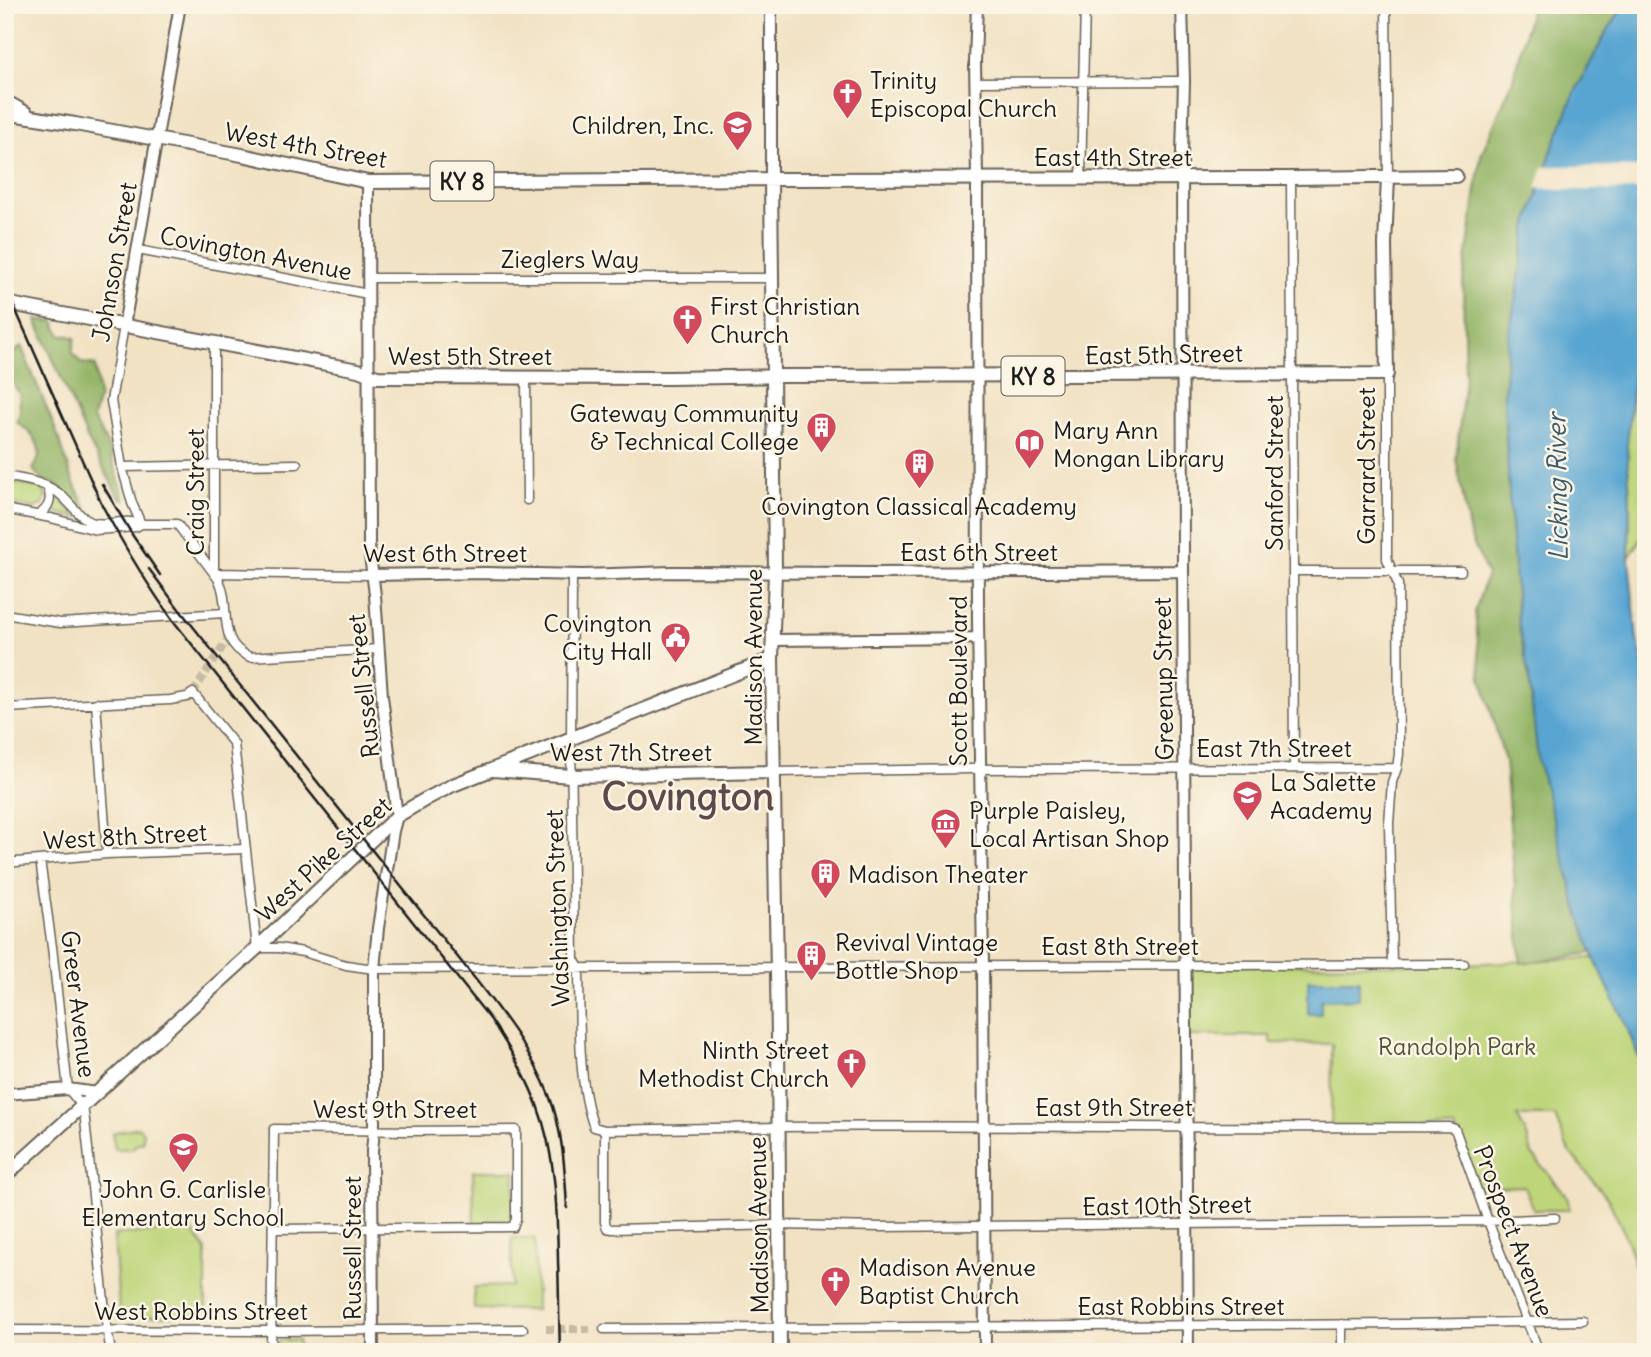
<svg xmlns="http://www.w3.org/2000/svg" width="1651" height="1357" font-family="Delius,sans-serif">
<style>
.green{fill:#bed57a;stroke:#6d784b;stroke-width:2}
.forest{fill:#96b66a;stroke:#596943;stroke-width:2}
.water{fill:#59a5d2;stroke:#3a6077;stroke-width:2}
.pier{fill:#f1e2c4}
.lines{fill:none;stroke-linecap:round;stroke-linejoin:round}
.street-tunnel{stroke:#c6baa2;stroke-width:8;stroke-dasharray:8 4;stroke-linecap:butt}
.street-casing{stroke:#676157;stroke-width:11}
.secondary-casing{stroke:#676157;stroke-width:14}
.primary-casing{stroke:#676157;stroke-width:16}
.street{stroke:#fff;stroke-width:8}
.secondary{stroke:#fff;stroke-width:10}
.primary{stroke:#fff;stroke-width:12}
.rail{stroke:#1c1c1c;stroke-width:2.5}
.labels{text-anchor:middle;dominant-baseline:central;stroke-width:5;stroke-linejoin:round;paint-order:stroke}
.shield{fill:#fcf5e5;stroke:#5f5d58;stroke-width:2}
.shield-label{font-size:23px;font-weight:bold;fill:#1c1c1c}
.poi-label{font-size:24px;fill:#1c1c1c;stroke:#fcf5e5;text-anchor:start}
.street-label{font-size:24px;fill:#1c1c1c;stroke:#fcf5e5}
.park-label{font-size:24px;fill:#4d5438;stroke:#fcf5e5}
.water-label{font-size:26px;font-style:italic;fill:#375a6e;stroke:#fcf5e5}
.town-label{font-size:38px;font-weight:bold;fill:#5d4b4b;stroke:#fcf5e5}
</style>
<rect width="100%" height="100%" fill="#fcf5e5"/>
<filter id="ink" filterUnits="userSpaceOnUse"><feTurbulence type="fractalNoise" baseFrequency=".0143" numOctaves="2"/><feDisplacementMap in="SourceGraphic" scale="14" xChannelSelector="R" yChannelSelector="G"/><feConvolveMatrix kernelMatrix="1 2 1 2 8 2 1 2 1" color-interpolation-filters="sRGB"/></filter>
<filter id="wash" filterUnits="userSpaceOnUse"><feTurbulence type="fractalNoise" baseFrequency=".00686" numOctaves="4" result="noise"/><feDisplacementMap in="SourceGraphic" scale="28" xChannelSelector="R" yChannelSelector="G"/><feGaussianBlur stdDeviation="1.57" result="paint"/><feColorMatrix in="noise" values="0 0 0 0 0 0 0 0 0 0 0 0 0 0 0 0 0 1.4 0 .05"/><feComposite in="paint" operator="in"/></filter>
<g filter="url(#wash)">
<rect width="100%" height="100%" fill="#f1e2c4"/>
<path class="green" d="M1646,274V531L1629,558L1630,500L1627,445L1642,293Z
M5,481L41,488L46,495L43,505L34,508L5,503Z
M54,493L77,517L78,518L51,511Z
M1594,958L1625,1023L1646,1075V1296L1623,1230L1608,1199L1568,1150L1555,1116H1517L1526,1133L1532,1154L1567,1197L1570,1210H1534L1524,1186L1476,1188L1455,1128H1331L1332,1044L1272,1043L1270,1036H1187L1186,965L1464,964Z
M138,1127L143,1132V1142L137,1144L132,1149H115L112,1133Z
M473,1171H515L513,1227L474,1228Z
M191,1229L206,1250V1309L201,1315L124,1317L119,1312L114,1235Z
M512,1238H535L536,1310L474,1309V1287L512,1286Z
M278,1340H298L299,1352H278Z"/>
<path class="forest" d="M1532,5H1624L1605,35L1574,95L1553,147L1527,227L1518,287L1508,340L1504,399L1510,511L1518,621L1529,677L1592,953L1521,963L1505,761L1481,676L1475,611L1487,574L1470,535L1456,459L1465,377L1463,282L1481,155L1513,80Z
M36,320L54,321L61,336L66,335L75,338L72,352L81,363L95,365L99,397L93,418L107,444L125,500L119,497L88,440Z
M21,346L57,433L73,481L89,514L81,513L54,484L41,480L33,469C48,449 33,434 17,422L20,411L19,393L13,384L10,374L11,356Z"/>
<path class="water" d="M1624,5H1646V274L1642,293L1627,445L1630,500L1629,559L1637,639L1646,674V1075L1625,1023L1594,958L1577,908L1538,761L1529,677L1518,621L1510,511L1504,399L1508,340L1518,287L1527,227L1553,147L1574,94L1605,35Z
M1308,980H1359V999L1321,1000V1014H1308Z"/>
<path class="pier" d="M1559,166L1646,167V190H1559L1536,188L1543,167Z"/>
</g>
<g filter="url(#ink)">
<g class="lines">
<path class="street-tunnel" d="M193,693L229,637
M546,1329H590"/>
<defs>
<path id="street" d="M1386,5L1388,178
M975,82L1184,81
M1291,178L1294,767
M1081,179L1085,5
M138,250L368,294
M368,278H772
M124,326L111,401L122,467L132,503L141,524
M214,343V571
M1387,374V559L1398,584L1399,754L1397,768L1392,782L1389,823L1392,965
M526,378L527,500
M122,467L297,464
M5,476C25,480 47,482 62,496C72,505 79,517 91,522C107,527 125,518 141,524
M5,509L51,518L96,530L136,527L141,524H177L219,580C232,606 215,643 250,657L379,649
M38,515C49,509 53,498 47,487
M1294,571H1461
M214,573L372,575
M572,575L571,739L574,959L579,968C580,1016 577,1082 594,1127L605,1130C887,1123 1168,1129 1449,1127L1455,1129L1488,1221L1539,1352
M5,614L60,623L225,613
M96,703L107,854
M5,708L170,700L187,697L193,693L234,744L257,948H279L303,952L346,965L374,969L1464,964
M774,772L969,769L1397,768
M40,860L52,947L68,1089L83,1107L85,1120L107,1330L111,1352
M5,863L107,854L246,849
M605,1130V1222L607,1228L612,1229L779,1225L882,1227L1488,1221L1555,1218
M604,1329L1404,1324L1583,1321
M5,1330L271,1331L523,1329
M271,1352L274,1129L408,1131L516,1130V1219L513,1227L273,1229
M1342,1352V1324"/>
<path id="secondary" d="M977,5L975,62L977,178L978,620L983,966L985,1352
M1182,5L1184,81L1182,154L1183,571L1188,1352
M771,179V5
M368,182L369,547L375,595L382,696L397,816L393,831L378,928L374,969V1130L372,1151L373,1352
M124,326L180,5
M372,575L485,573L583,575L672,572L877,573L1183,571
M773,640L978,638
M5,1094L68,1089L97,1093"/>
<path id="primary" d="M5,101L26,113
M5,113L75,124L242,155L368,182L785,179L1291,178L1456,176
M771,179L775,572L772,659L778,1037L780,1352
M5,303L358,370L377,377L671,378L785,376L1387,374L1385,244L1388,178
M493,770L571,776L774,772
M5,1176L257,948L397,816L426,799L453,785L772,659"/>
</defs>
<use href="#street" class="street-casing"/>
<use href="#secondary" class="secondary-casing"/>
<use href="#primary" class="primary-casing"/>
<use href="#street" class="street"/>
<use href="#secondary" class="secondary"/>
<use href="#primary" class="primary"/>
<path class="rail" d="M5,286L102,505C124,546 147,585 175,623L491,1020C509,1047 526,1075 537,1105C556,1155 557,1207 558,1260C559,1290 559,1321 560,1352
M102,484L133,536L160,575
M149,569L179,609L476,980C504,1016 532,1052 549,1095C563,1131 565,1170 567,1208"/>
</g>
</g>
<defs>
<symbol id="church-pin" viewBox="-11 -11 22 30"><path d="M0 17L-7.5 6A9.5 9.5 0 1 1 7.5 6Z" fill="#d1495b" stroke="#fcf5e5"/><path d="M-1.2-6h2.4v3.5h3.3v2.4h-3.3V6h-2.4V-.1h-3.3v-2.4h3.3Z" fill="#fff"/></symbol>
<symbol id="school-pin" viewBox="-11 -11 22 30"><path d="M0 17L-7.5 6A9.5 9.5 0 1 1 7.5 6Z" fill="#d1495b" stroke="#fcf5e5"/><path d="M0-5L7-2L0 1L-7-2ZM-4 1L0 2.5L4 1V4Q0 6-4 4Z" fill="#fff"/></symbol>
<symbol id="building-pin" viewBox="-11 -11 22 30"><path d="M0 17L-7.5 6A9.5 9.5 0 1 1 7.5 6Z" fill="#d1495b" stroke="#fcf5e5"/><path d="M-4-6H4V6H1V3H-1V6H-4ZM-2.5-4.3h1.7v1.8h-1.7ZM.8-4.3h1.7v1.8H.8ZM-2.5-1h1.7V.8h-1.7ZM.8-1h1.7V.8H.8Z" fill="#fff"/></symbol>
<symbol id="library-pin" viewBox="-11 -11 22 30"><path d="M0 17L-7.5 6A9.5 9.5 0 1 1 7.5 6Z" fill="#d1495b" stroke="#fcf5e5"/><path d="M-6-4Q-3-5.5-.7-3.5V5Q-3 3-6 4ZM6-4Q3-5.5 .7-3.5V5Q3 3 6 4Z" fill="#fff"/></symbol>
<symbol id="civic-pin" viewBox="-11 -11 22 30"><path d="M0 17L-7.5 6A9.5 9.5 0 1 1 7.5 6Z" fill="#d1495b" stroke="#fcf5e5"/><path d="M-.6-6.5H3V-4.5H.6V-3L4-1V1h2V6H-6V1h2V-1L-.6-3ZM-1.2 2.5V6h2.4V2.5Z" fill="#fff"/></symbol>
<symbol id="museum-pin" viewBox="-11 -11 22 30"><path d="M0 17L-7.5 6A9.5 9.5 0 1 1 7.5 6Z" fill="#d1495b" stroke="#fcf5e5"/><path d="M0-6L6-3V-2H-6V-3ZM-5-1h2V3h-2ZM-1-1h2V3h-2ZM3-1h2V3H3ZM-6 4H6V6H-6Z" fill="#fff"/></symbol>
</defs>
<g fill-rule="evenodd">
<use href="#church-pin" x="830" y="76" width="35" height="47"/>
<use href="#school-pin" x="720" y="108" width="35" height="47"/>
<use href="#church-pin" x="670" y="302" width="35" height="47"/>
<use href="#building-pin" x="804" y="410" width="35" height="47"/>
<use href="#library-pin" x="1012" y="426" width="35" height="47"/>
<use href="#building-pin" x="902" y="446" width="35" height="47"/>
<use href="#civic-pin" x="658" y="620" width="35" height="47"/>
<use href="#school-pin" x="1230" y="778" width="35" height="47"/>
<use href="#museum-pin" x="928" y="806" width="35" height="47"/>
<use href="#building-pin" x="808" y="856" width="35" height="47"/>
<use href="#building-pin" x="794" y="938" width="35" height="47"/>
<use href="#church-pin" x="834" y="1046" width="35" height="47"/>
<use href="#school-pin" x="166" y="1130" width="35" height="47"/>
<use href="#church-pin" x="818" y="1264" width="35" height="47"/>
</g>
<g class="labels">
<g class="shield">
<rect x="430.5" y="161.5" width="63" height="39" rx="5"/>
<rect x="1001.5" y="356.5" width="63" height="39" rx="5"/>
</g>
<g class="shield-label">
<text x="462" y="181">KY 8</text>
<text x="1033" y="376">KY 8</text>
</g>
<g class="poi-label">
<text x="870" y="80">Trinity<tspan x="870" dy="28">Episcopal Church</tspan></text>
<text x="714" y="125" text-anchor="end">Children, Inc.</text>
<text x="710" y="306">First Christian<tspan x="710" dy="28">Church</tspan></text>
<text x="799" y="413" text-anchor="end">Gateway Community<tspan x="799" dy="28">&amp; Technical College</tspan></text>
<text x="1053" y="430">Mary Ann<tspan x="1053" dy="28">Mongan Library</tspan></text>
<text x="919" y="506" text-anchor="middle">Covington Classical Academy</text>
<text x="652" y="623" text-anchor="end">Covington<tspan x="652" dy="28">City Hall</tspan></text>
<text x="1270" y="782">La Salette<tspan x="1270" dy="28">Academy</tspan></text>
<text x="969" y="810">Purple Paisley,<tspan x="969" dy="28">Local Artisan Shop</tspan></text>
<text x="848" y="874">Madison Theater</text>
<text x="835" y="942">Revival Vintage<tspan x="835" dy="28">Bottle Shop</tspan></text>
<text x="829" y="1050" text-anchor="end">Ninth Street<tspan x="829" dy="28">Methodist Church</tspan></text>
<text x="183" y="1189" text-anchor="middle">John G. Carlisle<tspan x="183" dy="28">Elementary School</tspan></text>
<text x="859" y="1267">Madison Avenue<tspan x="859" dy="28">Baptist Church</tspan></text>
</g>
<g class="street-label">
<text transform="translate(306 145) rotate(10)">West 4th Street</text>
<text x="1113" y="157">East 4th Street</text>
<text transform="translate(256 253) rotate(11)">Covington Avenue</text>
<text x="570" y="259">Zieglers Way</text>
<text transform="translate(114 262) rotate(-80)">Johnson Street</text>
<text transform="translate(1164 354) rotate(-1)">East 5th Street</text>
<text x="470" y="356">West 5th Street</text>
<text transform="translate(1366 466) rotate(-90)">Garrard Street</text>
<text transform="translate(1274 473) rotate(-90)">Sanford Street</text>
<text transform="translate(195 492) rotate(-90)">Craig Street</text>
<text x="979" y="552">East 6th Street</text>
<text x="445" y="553">West 6th Street</text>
<text transform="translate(753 657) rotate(-90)">Madison Avenue</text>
<text transform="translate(1163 679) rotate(-91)">Greenup Street</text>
<text transform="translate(958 681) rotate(-90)">Scott Boulevard</text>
<text transform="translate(363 686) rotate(-96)">Russell Street</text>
<text x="1274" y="748">East 7th Street</text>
<text x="631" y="752">West 7th Street</text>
<text transform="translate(125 836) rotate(-3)">West 8th Street</text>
<text transform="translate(323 859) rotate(-42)">West Pike Street</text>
<text transform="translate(557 908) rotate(-92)">Washington Street</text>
<text x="1120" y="946">East 8th Street</text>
<text transform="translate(79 1004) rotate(83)">Greer Avenue</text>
<text x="1114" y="1107">East 9th Street</text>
<text x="395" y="1109">West 9th Street</text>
<text transform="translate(1167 1205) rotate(-1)">East 10th Street</text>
<text transform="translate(758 1225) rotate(-91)">Madison Avenue</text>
<text transform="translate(1514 1231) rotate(69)">Prospect Avenue</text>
<text transform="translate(352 1248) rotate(-90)">Russell Street</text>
<text x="1181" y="1306">East Robbins Street</text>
<text x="201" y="1311">West Robbins Street</text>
</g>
<g class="park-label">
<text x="1457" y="1046">Randolph Park</text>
</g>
<g class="water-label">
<text transform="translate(1557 487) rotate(-91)">Licking River</text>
</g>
<g class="town-label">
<text x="688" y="796">Covington</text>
</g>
</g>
<rect width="1651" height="1357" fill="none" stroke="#fcf5e5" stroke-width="28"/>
</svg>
